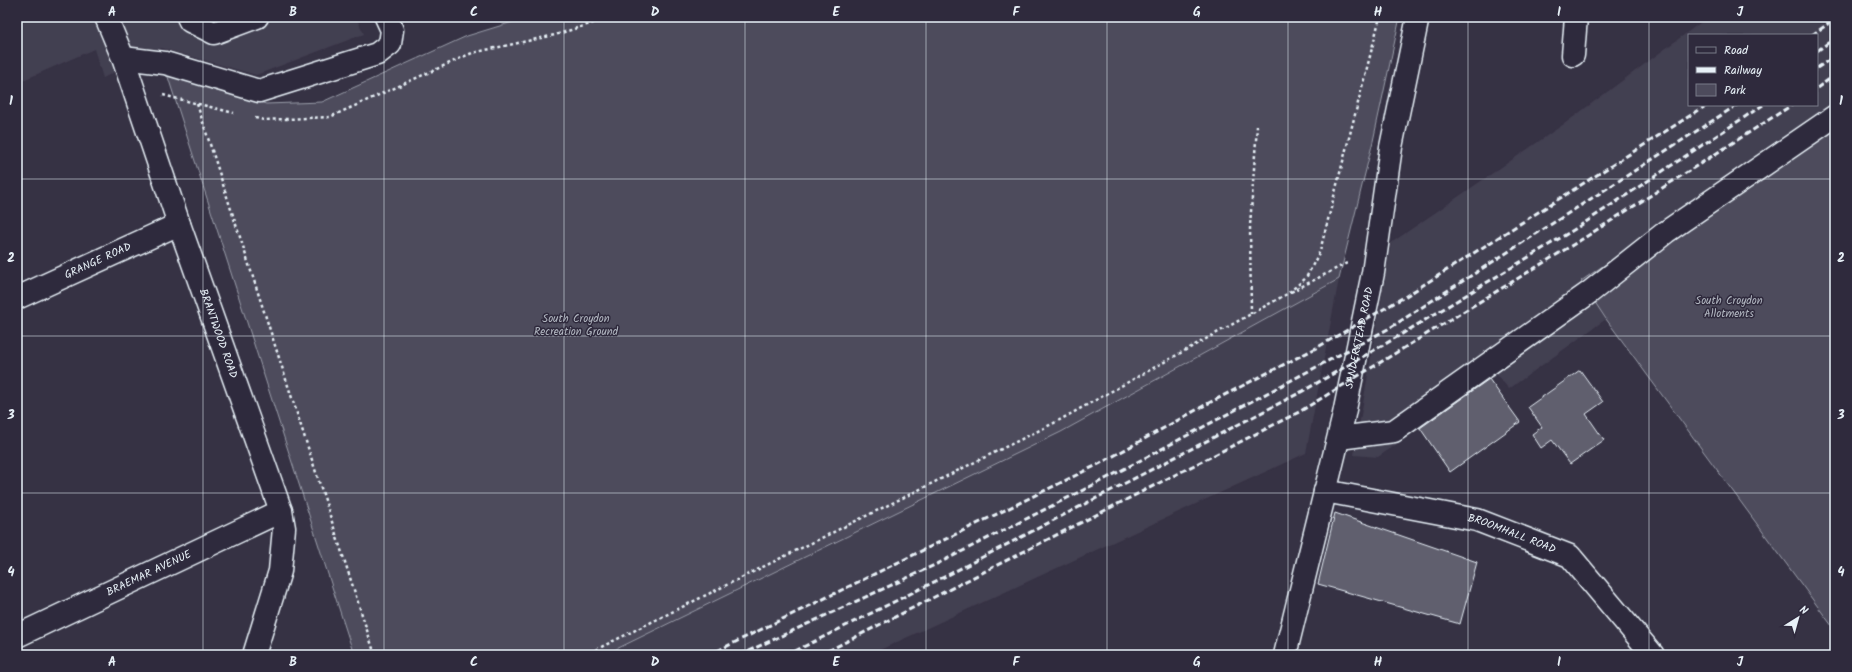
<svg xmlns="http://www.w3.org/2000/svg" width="1852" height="672" font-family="Kalam,sans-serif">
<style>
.built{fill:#433f51;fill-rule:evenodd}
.green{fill:#4d4b5c;stroke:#9a9eaa}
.building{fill:#605e6e;stroke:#e8f1f8}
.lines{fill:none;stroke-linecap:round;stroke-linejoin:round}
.minor-casing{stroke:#e8f1f8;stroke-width:25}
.major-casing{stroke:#e8f1f8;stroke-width:25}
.path{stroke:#e8f1f8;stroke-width:2.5;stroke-dasharray:3 3;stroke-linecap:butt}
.minor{stroke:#2f2a3d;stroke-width:22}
.major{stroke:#2f2a3d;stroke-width:22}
.rail{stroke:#e8f1f8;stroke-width:3;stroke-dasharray:6 3;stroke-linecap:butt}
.grid{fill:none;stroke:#e8f1f8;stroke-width:1;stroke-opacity:0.55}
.labels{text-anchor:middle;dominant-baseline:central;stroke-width:3;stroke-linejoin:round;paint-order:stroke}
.street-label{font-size:11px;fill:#e8f1f8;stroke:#2f2a3d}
.park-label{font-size:11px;fill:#b2b7c1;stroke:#2f2a3d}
.neatline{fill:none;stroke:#e8f1f8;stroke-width:1.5}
.grid-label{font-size:13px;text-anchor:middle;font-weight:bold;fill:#e8f1f8}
</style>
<rect width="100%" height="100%" fill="#363244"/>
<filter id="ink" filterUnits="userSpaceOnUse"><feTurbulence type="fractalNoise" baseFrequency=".025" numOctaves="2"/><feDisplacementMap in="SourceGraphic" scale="8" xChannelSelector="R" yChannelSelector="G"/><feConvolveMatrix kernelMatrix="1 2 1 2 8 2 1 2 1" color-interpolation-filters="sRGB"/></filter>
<g filter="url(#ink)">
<path class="built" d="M17,17H356L364,34L256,75L161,48L103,78L94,49L17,83Z
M1708,17H1835V106L1582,281L1606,319L1509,389L1497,375L1378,457L1354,455L1391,243L1564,124ZM1689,35H1817V105H1689Z
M1339,279L1306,453L869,655H604L1061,432Z"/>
<path class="green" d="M529,17H1400L1373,141L1339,279L1061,432L604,655H354L167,74L266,104L322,102L467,36Z
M1835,106V630L1606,319L1581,281Z"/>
<path class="building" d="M1580,370L1603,402L1586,414L1604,440L1570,464L1552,440L1541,448L1532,434L1542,427L1528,407Z
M1489,379L1520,422L1450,472L1420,428Z
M1335,513L1477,562L1460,624L1318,584Z"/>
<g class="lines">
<defs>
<g id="minor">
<path id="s1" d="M106,17L123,58L179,224L281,511L284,528L280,571L254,655"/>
<path d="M188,17L190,21L214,33L257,17"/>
<path d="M1573,55L1576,17"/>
<path d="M123,58L165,63L259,91L377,54L390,44L392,30L386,17"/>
<path id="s2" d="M17,298L179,224"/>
<path d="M1339,438L1394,431L1590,292L1666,232L1835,116"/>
<path id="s3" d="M1325,491L1477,520L1570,556L1653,655"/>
<path id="s4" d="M17,636L281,511"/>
</g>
<g id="major">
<path id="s5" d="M1285,655L1343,419L1373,273L1391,147L1418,17"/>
</g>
</defs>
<use href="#minor" class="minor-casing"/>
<use href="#major" class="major-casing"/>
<path class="path" d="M163,95L234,113
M197,104L375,655
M255,118L264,120L330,117L472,53L555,35L612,17
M1291,292L1349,262
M1251,314L1250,226L1257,126
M585,655L1056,422L1287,294L1306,278L1320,251L1380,17"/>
<use href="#minor" class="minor"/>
<use href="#major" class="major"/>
<path class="rail" d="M1812,35L1835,19
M1817,51L1835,38
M1817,68L1835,56
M1817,88L1835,75
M709,655L1099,464L1207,404L1318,347L1406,296L1707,105
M740,655L937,564L1107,478L1388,329L1737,105
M787,655L944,577L1303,391L1392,340L1575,229L1763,105
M820,655L1299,412L1584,238L1792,105"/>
</g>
</g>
<path class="grid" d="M203,17V655M384,17V655M564,17V655M745,17V655M926,17V655M1107,17V655M1288,17V655M1468,17V655M1649,17V655M17,179H1835M17,336H1835M17,493H1835"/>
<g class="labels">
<g class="street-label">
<text stroke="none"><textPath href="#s2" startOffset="89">GRANGE ROAD</textPath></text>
<text stroke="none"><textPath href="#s1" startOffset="336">BRANTWOOD ROAD</textPath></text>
<text stroke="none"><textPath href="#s5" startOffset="326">SANDERSTEAD ROAD</textPath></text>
<text stroke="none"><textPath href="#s3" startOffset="192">BROOMHALL ROAD</textPath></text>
<text stroke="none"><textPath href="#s4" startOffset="146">BRAEMAR AVENUE</textPath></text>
</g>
<g class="park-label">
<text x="1729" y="301">South Croydon<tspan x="1729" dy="13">Allotments</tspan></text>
<text x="576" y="319">South Croydon<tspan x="576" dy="13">Recreation Ground</tspan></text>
</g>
</g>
<rect width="1852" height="672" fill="none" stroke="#2f2a3d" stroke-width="44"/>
<rect x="1688" y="34" width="130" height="72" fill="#2f2a3d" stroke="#797a88"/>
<rect x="1696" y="47" width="20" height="6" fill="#2f2a3d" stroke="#797a88"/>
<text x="1724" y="54" font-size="12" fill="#e8f1f8">Road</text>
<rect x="1696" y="67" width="20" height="6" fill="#e8f1f8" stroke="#797a88"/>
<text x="1724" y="74" font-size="12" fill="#e8f1f8">Railway</text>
<rect x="1696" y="84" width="20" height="12" fill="#4d4b5c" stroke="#797a88"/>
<text x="1724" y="94" font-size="12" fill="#e8f1f8">Park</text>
<g transform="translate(1798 618) rotate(37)" stroke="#2f2a3d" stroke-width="3" paint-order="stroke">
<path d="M0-3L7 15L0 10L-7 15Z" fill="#e8f1f8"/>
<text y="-6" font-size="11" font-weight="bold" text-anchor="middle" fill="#e8f1f8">N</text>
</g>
<rect x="22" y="22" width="1808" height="628" class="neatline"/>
<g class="grid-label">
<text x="112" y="16">A</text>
<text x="293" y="16">B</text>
<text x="474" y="16">C</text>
<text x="655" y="16">D</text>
<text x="836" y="16">E</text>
<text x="1016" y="16">F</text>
<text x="1197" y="16">G</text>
<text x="1378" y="16">H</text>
<text x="1559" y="16">I</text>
<text x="1740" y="16">J</text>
<text x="11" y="105">1</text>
<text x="1841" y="105">1</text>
<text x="11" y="262">2</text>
<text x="1841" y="262">2</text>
<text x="11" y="419">3</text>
<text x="1841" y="419">3</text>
<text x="11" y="576">4</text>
<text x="1841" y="576">4</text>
<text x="112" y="666">A</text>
<text x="293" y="666">B</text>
<text x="474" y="666">C</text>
<text x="655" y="666">D</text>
<text x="836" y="666">E</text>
<text x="1016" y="666">F</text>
<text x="1197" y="666">G</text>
<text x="1378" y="666">H</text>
<text x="1559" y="666">I</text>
<text x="1740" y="666">J</text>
</g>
</svg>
